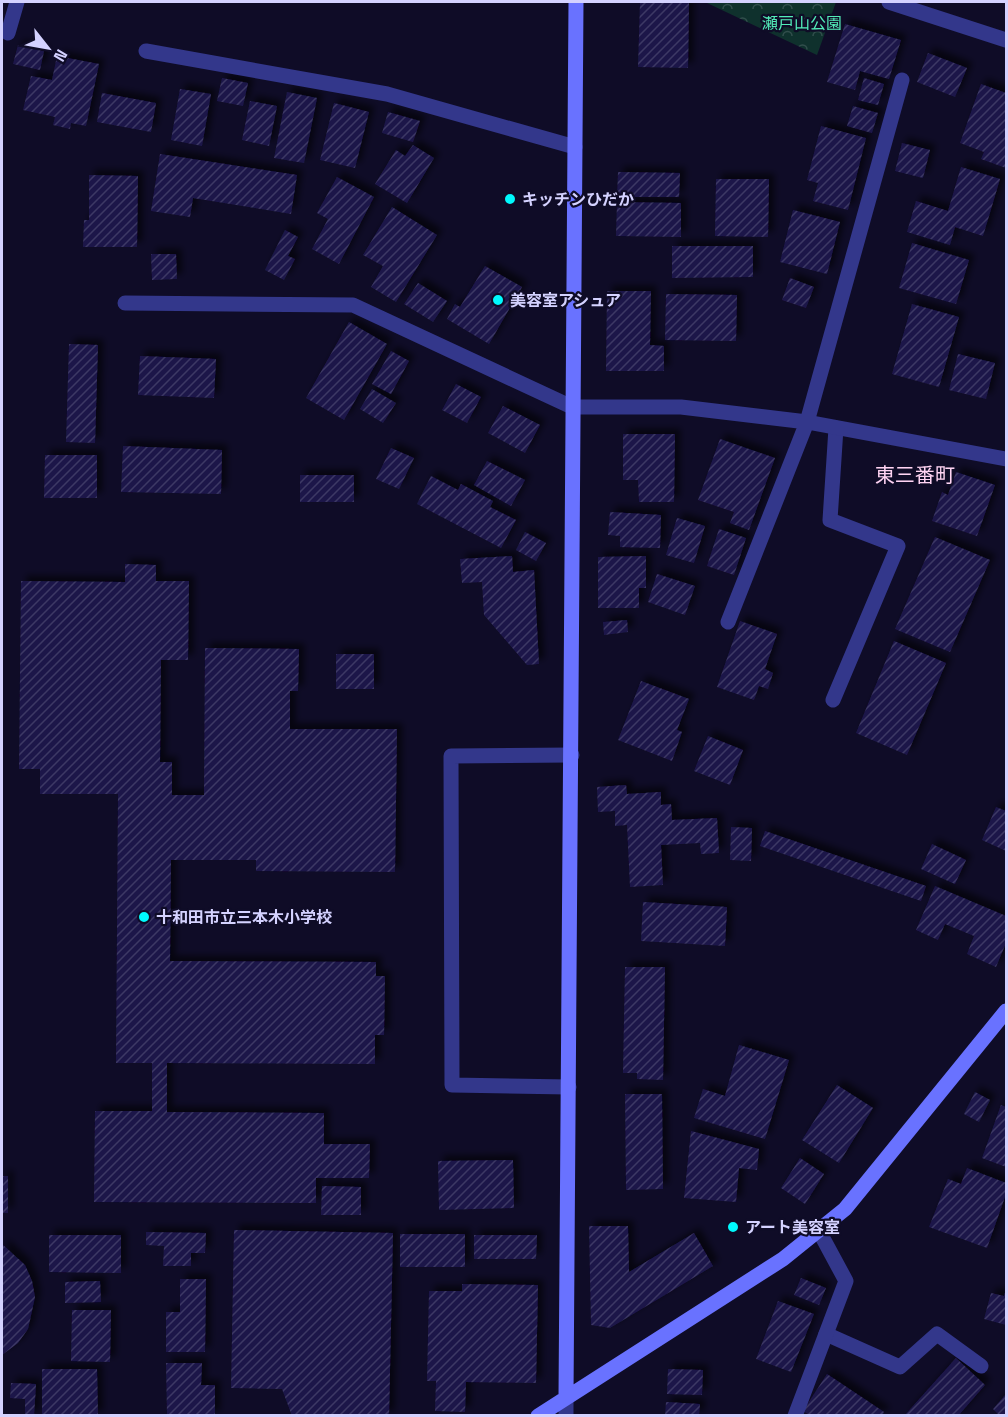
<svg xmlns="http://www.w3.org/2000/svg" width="1008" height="1417" font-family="'Space Grotesk','Noto Sans JP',sans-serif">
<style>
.park{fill:url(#park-crowns)}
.building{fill:url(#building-hatch);filter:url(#shadow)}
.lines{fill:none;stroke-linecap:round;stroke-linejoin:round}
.lane{stroke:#33378b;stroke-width:15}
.street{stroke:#33378b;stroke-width:15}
.secondary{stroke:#6972ff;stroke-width:15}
.poi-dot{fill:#00f9fd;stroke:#0f0c27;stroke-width:2}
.labels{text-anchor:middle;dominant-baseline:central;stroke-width:4.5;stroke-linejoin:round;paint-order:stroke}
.park-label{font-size:16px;fill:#52ecb8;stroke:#0f0c27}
.poi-label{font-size:16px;font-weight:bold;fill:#d4d2ff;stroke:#0f0c27;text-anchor:start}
.quarter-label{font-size:20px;fill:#ffd4f3;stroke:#0f0c27}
</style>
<defs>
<pattern id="park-crowns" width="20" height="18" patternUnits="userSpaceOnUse" patternTransform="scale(1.5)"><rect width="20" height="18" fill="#0f312d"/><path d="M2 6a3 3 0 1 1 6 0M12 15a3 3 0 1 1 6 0" fill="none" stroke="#314e4c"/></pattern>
<pattern id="building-hatch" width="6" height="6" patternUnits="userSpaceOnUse" patternTransform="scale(1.5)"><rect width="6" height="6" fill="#1d174a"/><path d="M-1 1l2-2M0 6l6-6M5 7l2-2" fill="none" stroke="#3d3865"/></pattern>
<filter id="shadow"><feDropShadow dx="5.5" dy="-5.5" stdDeviation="3" flood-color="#0009"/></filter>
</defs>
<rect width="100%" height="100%" fill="#0f0c27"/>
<path class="park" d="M705,2H836L817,55Z"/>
<path class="building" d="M640,2H689L688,68L638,67Z
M845,24L901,40L889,79L860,71L855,90L827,82Z
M18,45L44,51L40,70L13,64Z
M928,53L967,68L955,97L917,82Z
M57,56L99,64L86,126L71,123L70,129L53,125L55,117L23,110L31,76L52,80Z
M222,78L248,83L243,106L217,101Z
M864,78L884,84L878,105L858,100Z
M981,84L1006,93V168L981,159L984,152L960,143Z
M180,89L211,94L202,146L171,140Z
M287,92L317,98L304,163L274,158Z
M102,93L156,103L151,132L97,122Z
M250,101L277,106L269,146L242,140Z
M334,103L369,112L355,168L320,160Z
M853,106L878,113L872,133L847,126Z
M388,112L420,121L413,142L382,133Z
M821,126L866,138L848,210L813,201L818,183L807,180Z
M902,143L930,150L923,178L895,171Z
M413,145L434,158L407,203L375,184L396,150L405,156Z
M160,154L297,175L291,214L193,198L190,217L151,211Z
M961,167L1000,179L983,236L955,227L950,245L907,232L916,201L948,211Z
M618,172L680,173L679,197H617Z
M89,175L138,176L137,247H83L84,220H89Z
M337,177L374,197L339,264L312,249L328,219L317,213Z
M716,179H769L768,237L715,236Z
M617,202L681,203V237L616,236Z
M392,207L437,235L396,302L371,287L383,266L363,255Z
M793,210L840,222L827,274L780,262Z
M285,230L298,237L288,256L295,259L284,280L265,270Z
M912,243L969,260L956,304L899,288Z
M672,246H753V277L672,278Z
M151,254H176L177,279L152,280Z
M485,266L522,287L489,344L447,319L455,304L460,307Z
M790,278L814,287L806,308L782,300Z
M418,283L447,301L433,322L404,304Z
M607,291H651L650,345L664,346V371H606Z
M666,294L737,295L736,341L665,340Z
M912,304L959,317L939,387L892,374Z
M349,322L387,344L344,420L306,398Z
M69,344L98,345L95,443L66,442Z
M391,351L409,361L391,394L372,384Z
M958,354L995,363L986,399L949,390Z
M140,356L216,359L214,398L138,395Z
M456,384L481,397L467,423L442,410Z
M372,389L396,403L383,423L360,409Z
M503,406L540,425L525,453L488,433Z
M623,434H675L674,502H639L638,480H623Z
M720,439L775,458L749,530L730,523L734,512L698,500Z
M123,446L222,450L221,494L121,492Z
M391,448L414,458L399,489L376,479Z
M45,455H97V498H44Z
M487,461L525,480L511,506L474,485Z
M956,472L995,485L977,536L932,521L942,492L948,495Z
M300,475H354V502H300Z
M431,476L458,490L461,484L493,501L490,507L516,520L501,548L417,504Z
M610,512L661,515L660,548L620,547V536L608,535Z
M677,518L705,526L694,563L666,555Z
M719,529L746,538L734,575L707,566Z
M525,532L546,543L536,561L516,550Z
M935,537L990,560L950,652L895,629Z
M512,556L513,572L534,570L539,664L527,665L484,615L482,582L462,583L460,559Z
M646,556V588H639V608H598V557Z
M125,564L156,565V581H189L188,660H161L160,762H172V795H204L205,648L299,649L298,691H290V729H397L395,872L256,871V860H171L170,961L376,962V976H385L384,1035H375V1064L167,1063V1112L324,1113V1144H370L369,1178H316V1203L94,1202L95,1111H152V1063H116L118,794H40V769H19L21,581L125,582Z
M657,574L695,586L685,615L648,602Z
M627,620L628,632L604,635L603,622Z
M740,621L777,634L765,669L773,673L768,689L759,686L754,700L717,687Z
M894,641L946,663L907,755L856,733Z
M336,654H374V689H336Z
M641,681L689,699L677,730L682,732L672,761L618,740Z
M708,736L743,750L730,785L694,771Z
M626,785L627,794L661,792V805L671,804L672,820L717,818L719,853L701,854L700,843L661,845L663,885L630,887L627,825L615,826V811L598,812L597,787Z
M996,807L1006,811V851L982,840Z
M731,827L752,828L751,861L730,860Z
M765,831L926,886L921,901L760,846Z
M932,844L966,860L955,884L921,869Z
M935,886L1006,916V943L996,967L967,954L974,936L945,924L938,940L916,930Z
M643,902L727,907L725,946L641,941Z
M625,967H665L663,1080L637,1079V1073H623Z
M739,1045L789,1060L765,1139L694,1118L703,1089L725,1096Z
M837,1085L873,1108L839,1163L802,1140Z
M975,1092L990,1100L979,1122L964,1114Z
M625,1094H662L663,1189L626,1190Z
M1001,1105L1006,1107V1167L982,1158Z
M691,1131L759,1149L757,1170L739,1168L736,1202L684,1198Z
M800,1158L824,1174L805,1204L781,1188Z
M513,1160L514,1208L439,1210L438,1161Z
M967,1168L1006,1183V1194L987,1248L929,1227L948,1179L961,1184Z
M2,1176H8V1213H2Z
M322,1186L361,1187V1215H321Z
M589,1226H628L629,1272L694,1233L713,1266L610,1328L591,1325Z
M234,1230L393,1233L389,1416H292L282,1389L231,1388Z
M146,1232L206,1233L205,1253H191V1266H163L164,1246L146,1245Z
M400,1234H465V1267H400Z
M49,1235H121V1273L49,1272Z
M474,1235H537L536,1259H474Z
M2,1244L25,1265L32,1281L35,1297L28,1329L18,1343L2,1355Z
M801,1278L826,1288L819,1305L794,1295Z
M180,1279H206L205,1352H166V1312H180Z
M100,1281L101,1302L65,1303V1282Z
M462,1284L538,1285L536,1383L466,1382L465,1412L435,1411L436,1381H427L429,1291H462Z
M1006,1289V1325L984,1319L991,1293L1004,1296Z
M778,1301L814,1314L791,1372L756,1359Z
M72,1310H111L110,1362L71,1361Z
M956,1358L985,1385L958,1416H904Z
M166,1363H202L201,1385H215V1416H167Z
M42,1369H97L98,1416H42Z
M668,1369L703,1370L702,1395L667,1394Z
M827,1374L884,1412L882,1416H811L803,1411Z
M11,1383L36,1384L34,1416H25V1399L10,1398Z
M1006,1394V1416H1000L993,1409Z
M666,1402L700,1404L699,1416H665Z"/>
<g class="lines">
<path class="lane" d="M889,2L1006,40
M833,700L898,546L830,520L836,428
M569,1087L452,1085L451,756L572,755
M826,1334L900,1367L937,1334L981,1366"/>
<path class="street" d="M8,33L17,2
M146,51L387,94L575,147
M125,303L353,305L572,407H681L807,422L1006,459
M728,622L807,422L902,80
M566,1416V1397
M795,1416L846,1281L819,1231"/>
<path class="secondary" d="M566,1397L576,2
M538,1416L783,1259L845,1209L1006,1011"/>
</g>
<g class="poi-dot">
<circle cx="510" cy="199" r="6"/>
<circle cx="498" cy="300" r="6"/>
<circle cx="144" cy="917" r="6"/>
<circle cx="733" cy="1227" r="6"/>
</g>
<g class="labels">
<g class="park-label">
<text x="802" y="23">瀬戸山公園</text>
</g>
<g class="poi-label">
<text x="522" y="199">キッチンひだか</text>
<text x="510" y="300">美容室アシュア</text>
<text x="156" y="917">十和田市立三本木小学校</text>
<text x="745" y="1227">アート美容室</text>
</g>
<g class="quarter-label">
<text x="915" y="475">東三番町</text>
</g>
</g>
<rect width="1008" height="1417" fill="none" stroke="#d4d2ff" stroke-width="6"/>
<g transform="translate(48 48) rotate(121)" stroke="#0f0c27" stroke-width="4.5" paint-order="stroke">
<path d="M0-4.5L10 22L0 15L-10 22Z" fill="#d4d2ff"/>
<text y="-9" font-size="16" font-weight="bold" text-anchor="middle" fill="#d4d2ff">N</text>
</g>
</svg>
